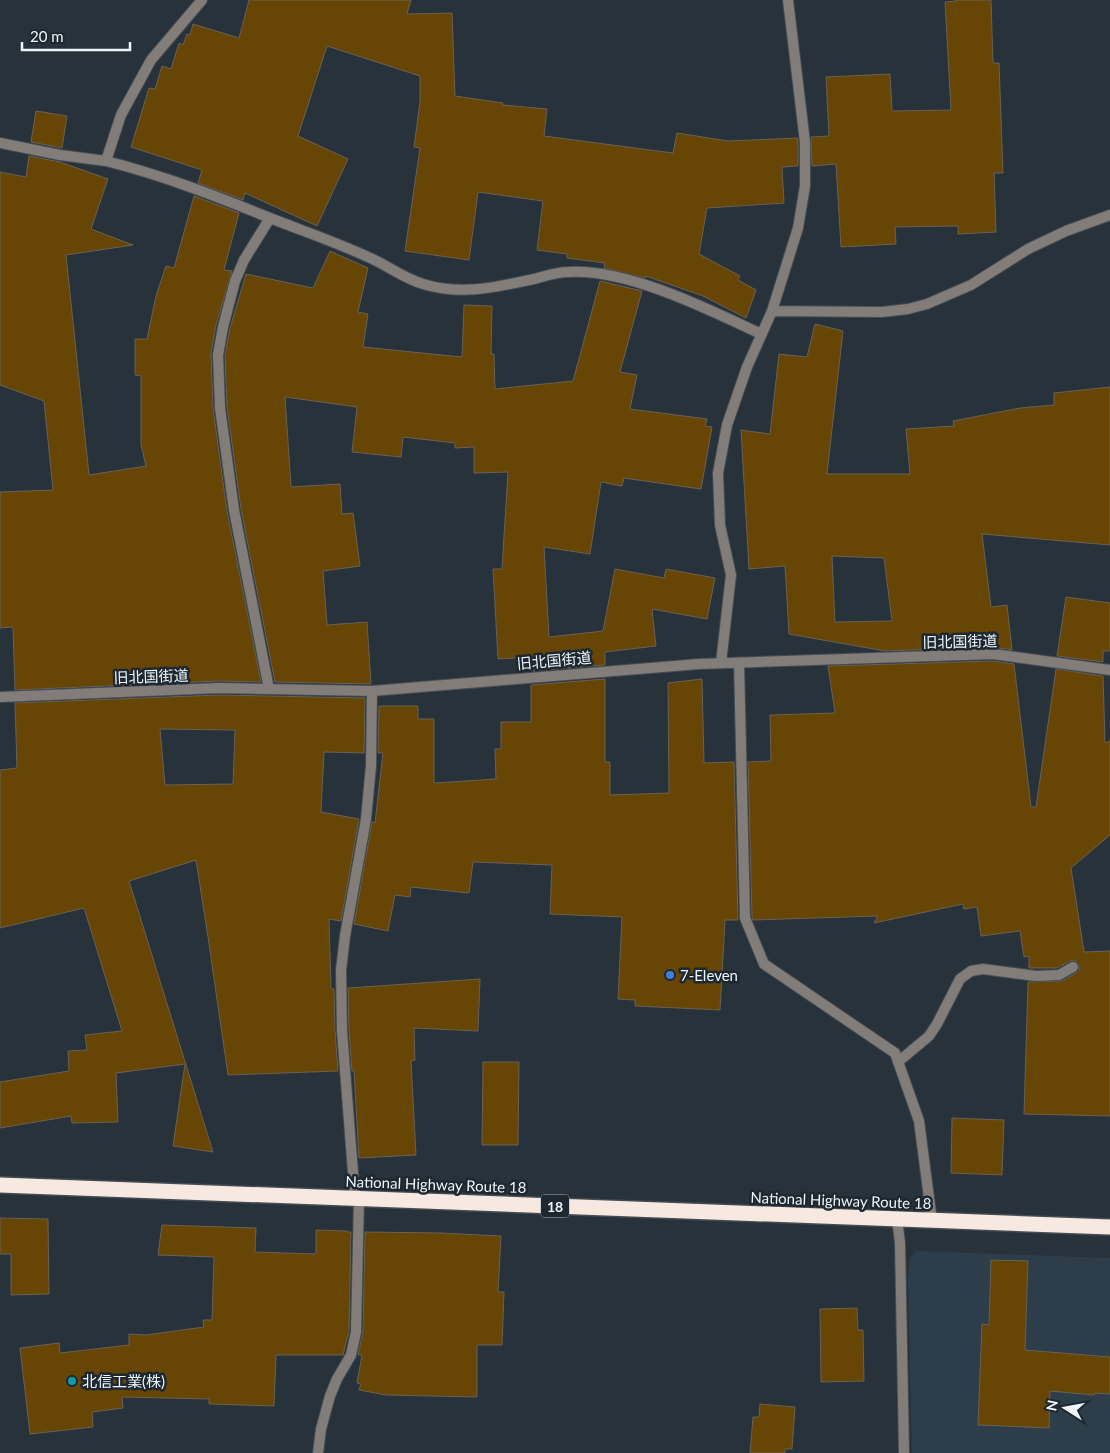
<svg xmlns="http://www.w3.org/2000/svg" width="1110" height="1453" font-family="Lato,'Noto Sans JP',sans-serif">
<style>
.built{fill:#2e3d4a}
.building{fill:#674605;stroke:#696155;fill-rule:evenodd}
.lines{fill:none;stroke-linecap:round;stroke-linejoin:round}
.lane-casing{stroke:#444d55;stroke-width:12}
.street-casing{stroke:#444d55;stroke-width:12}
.highway-casing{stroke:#444d55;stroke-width:18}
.lane{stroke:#837d79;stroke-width:10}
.street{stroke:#837d79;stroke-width:10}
.highway{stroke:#f7e9df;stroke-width:15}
.shop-dot{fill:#3f7fe0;stroke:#1e2830;stroke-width:2}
.culture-dot{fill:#0f9aa8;stroke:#1e2830;stroke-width:2}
.labels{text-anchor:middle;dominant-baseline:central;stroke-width:5;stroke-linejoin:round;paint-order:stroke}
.shield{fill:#1e2830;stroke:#b0b8bd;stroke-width:1}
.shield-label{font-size:14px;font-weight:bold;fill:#eef5fa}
.street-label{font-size:15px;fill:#eef5fa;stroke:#1e2830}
.poi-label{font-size:15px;fill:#eef5fa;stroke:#1e2830;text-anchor:start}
</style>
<rect width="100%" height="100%" fill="#28323a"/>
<path class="built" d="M916,1251L1110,1258V1453H912L908,1281L910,1258Z"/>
<path class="building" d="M249,0H411L407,14L452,13L455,96L503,103V105L547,109L544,136L673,153L677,133L728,141L798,138V166L782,167L784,203L707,208L699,254L740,276L738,280L756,290L746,318L703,296L646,276L645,278L604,268L605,263L567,258V254L537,250L543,201L478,192L469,260L405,251L420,148L414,147L420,102V76L327,46L298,136L348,159L317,226L245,193L243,200L198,183L202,170L131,147L149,88L155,89L162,66L171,69L179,43L183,45L187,34L190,35L193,24L239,38Z
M956,0H991L993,63H999L1003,173H994L996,232L958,234V226L895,227L896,244L841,247L836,164L812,166L811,137L829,136L826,77L890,74L892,111L951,110L945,2L956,1Z
M36,111L67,116L62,148L31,142Z
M29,156L60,162L108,179L91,229L133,245L66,255L89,475L146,466L141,445V376L135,375V339H147L156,296L166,266L174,268L194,196L239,213L224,270L232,271L216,325L211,354L213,408L227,511L261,682L219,681L15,690L13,627L0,628V492L53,490L44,401L0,385V172L26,177Z
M330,251L368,268L358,312L368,314L363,347L462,357L464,305L492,306L491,354H494L495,389L573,381L600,281L642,291L620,372L637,375L630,409L707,419L705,426L712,427L701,489L624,478L622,486L601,482L590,554L544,547L549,637L603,631L615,569L664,578L666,569L715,578L707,619L652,609L656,646L605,652V665L531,671L532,657L498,659L493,569H502L508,472L474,473V447L455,448V443L403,437L401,457L352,452L357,407L285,397L291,487L340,484L342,514L353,513L360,566L323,571L327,625L367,622L371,684L275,682L241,509L227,407L225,355L230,328L246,274L313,288Z
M815,324L843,331L827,474H910L906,429L954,426L953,421L1020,408L1054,405V393L1110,387V545L982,534L991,607L1007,605L1012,650L993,647L885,651L789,634L785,566L749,569L741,430L770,434L779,354L807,357ZM832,556L884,558L892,621L835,622Z
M1066,597L1110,603V651H1103V662L1057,656Z
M993,661L1014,664L1031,807H1036L1056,669L1103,676L1105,743L1110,741V835L1071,868L1084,952L1110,951V1116L1024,1114L1028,982L1062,981L1079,971L1080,967L1076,961H1070L1057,968H1029V956L1024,957L1020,931L981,936L977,907L964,909L963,904L874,923L878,916L753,920L752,917L748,762L771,761L770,715L835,713L828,666Z
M605,679V762H610V795L669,793L668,683L702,679L704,763L734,762L738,920H725L720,1010L635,1006V1000L618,999L622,917L550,914L552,865L473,862L469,893L411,887L410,897L395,895L388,931L354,924L372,822L375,823L383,753H378L379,706H418V719H434V783L496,779L495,749H501V722H531V685Z
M219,695L365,698L364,753L324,752L321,812L359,819L341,921L329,919L331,989H334L335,1031L338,1071L228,1075L208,937L196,860L129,881L213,1152L173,1146L185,1064L116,1073L118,1122L72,1123L71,1116L0,1128V1082L69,1071L68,1051L87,1050L85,1035L122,1031L84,908L0,928V770L17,768L15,703ZM160,729L235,730L233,784L165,785Z
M480,979L478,1031L414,1028L415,1060L411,1061L416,1155L359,1158L354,1071H352L349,1031L348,988Z
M483,1062H519L518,1145H482Z
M952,1118L1004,1120L1002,1175L951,1173Z
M0,1218L48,1219L49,1294L11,1295V1254H0Z
M162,1225L256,1228L255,1252L316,1254V1230L347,1231V1232H351L349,1331L343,1355H276L274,1406L209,1404V1399L122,1397L123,1408L92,1412L93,1427L30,1434L20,1348L59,1343L60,1353L129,1345V1334L146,1335L204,1327L203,1320H212L214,1257L158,1255Z
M365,1232L441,1233L501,1236L498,1292H504L502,1345H477V1397L386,1395L359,1390L361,1384L357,1383L362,1355H358L363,1332Z
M991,1260L1028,1261L1025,1350L1110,1357V1394L1095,1393L1094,1395L1050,1391L1049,1428L978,1425L982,1324L989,1325Z
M857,1308L858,1330H863L864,1381L821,1382L820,1309Z
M760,1404L795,1407L792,1449H785V1453H750L753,1417H759Z"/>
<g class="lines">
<defs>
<path id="lane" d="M898,1062L929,1036L937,1024L960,979L971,971L983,969L1036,976L1059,975L1073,967"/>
<path id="street" d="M0,143L60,155L106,161L121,115L151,60L202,0
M106,161C162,175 216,196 270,218C303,231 336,242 368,257C387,265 403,278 423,284C462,296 496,287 534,279C545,276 557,272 568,272C626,268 708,309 761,334
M772,311L882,312L908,309L927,304L971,285L1028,249L1066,231L1110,215
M721,663L731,575L720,525L718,473L727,425L747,367L772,311L798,228L805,186V142L788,0
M739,663L745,918L764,964L895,1053L919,1121L932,1221
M269,689L234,510L220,408L218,355L223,327L235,281L244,260L270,218
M0,697L219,688L372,691L699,664L993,654L1110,670
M355,1198L342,1031L341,970L345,936L366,819L371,766L372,691
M897,1219L900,1243L904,1453
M318,1453L321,1429L330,1396L337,1379L351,1355L356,1332L359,1198"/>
<path id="highway" d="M0,1185L1110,1227"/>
</defs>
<use href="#lane" class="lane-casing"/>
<use href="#street" class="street-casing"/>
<use href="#highway" class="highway-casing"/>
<use href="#lane" class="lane"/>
<use href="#street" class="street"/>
<use href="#highway" class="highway"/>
</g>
<circle class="shop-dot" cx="670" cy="975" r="5"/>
<circle class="culture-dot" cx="72" cy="1381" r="5"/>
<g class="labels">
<rect class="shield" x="541" y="1194.5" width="28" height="23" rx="4"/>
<g class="shield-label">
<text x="555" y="1206">18</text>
</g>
<g class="street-label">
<text transform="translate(960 641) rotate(-1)">旧北国街道</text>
<text transform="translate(554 660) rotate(-5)">旧北国街道</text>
<text transform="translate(151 676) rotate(-2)">旧北国街道</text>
<text transform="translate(436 1184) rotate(2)">National Highway Route 18</text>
<text transform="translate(841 1200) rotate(2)">National Highway Route 18</text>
</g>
<g class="poi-label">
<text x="680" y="975">7-Eleven</text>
<text x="82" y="1381">北信工業(株)</text>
</g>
</g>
<g transform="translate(1065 1408) rotate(281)" stroke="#1e2830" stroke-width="4" paint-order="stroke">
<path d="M0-4L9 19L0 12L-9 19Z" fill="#eef5fa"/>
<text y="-8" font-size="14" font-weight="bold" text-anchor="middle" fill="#eef5fa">N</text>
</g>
<path d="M22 42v8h108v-8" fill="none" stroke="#eef5fa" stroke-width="2.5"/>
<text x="30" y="42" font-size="15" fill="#eef5fa" stroke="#1e2830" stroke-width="4" paint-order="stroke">20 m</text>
</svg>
